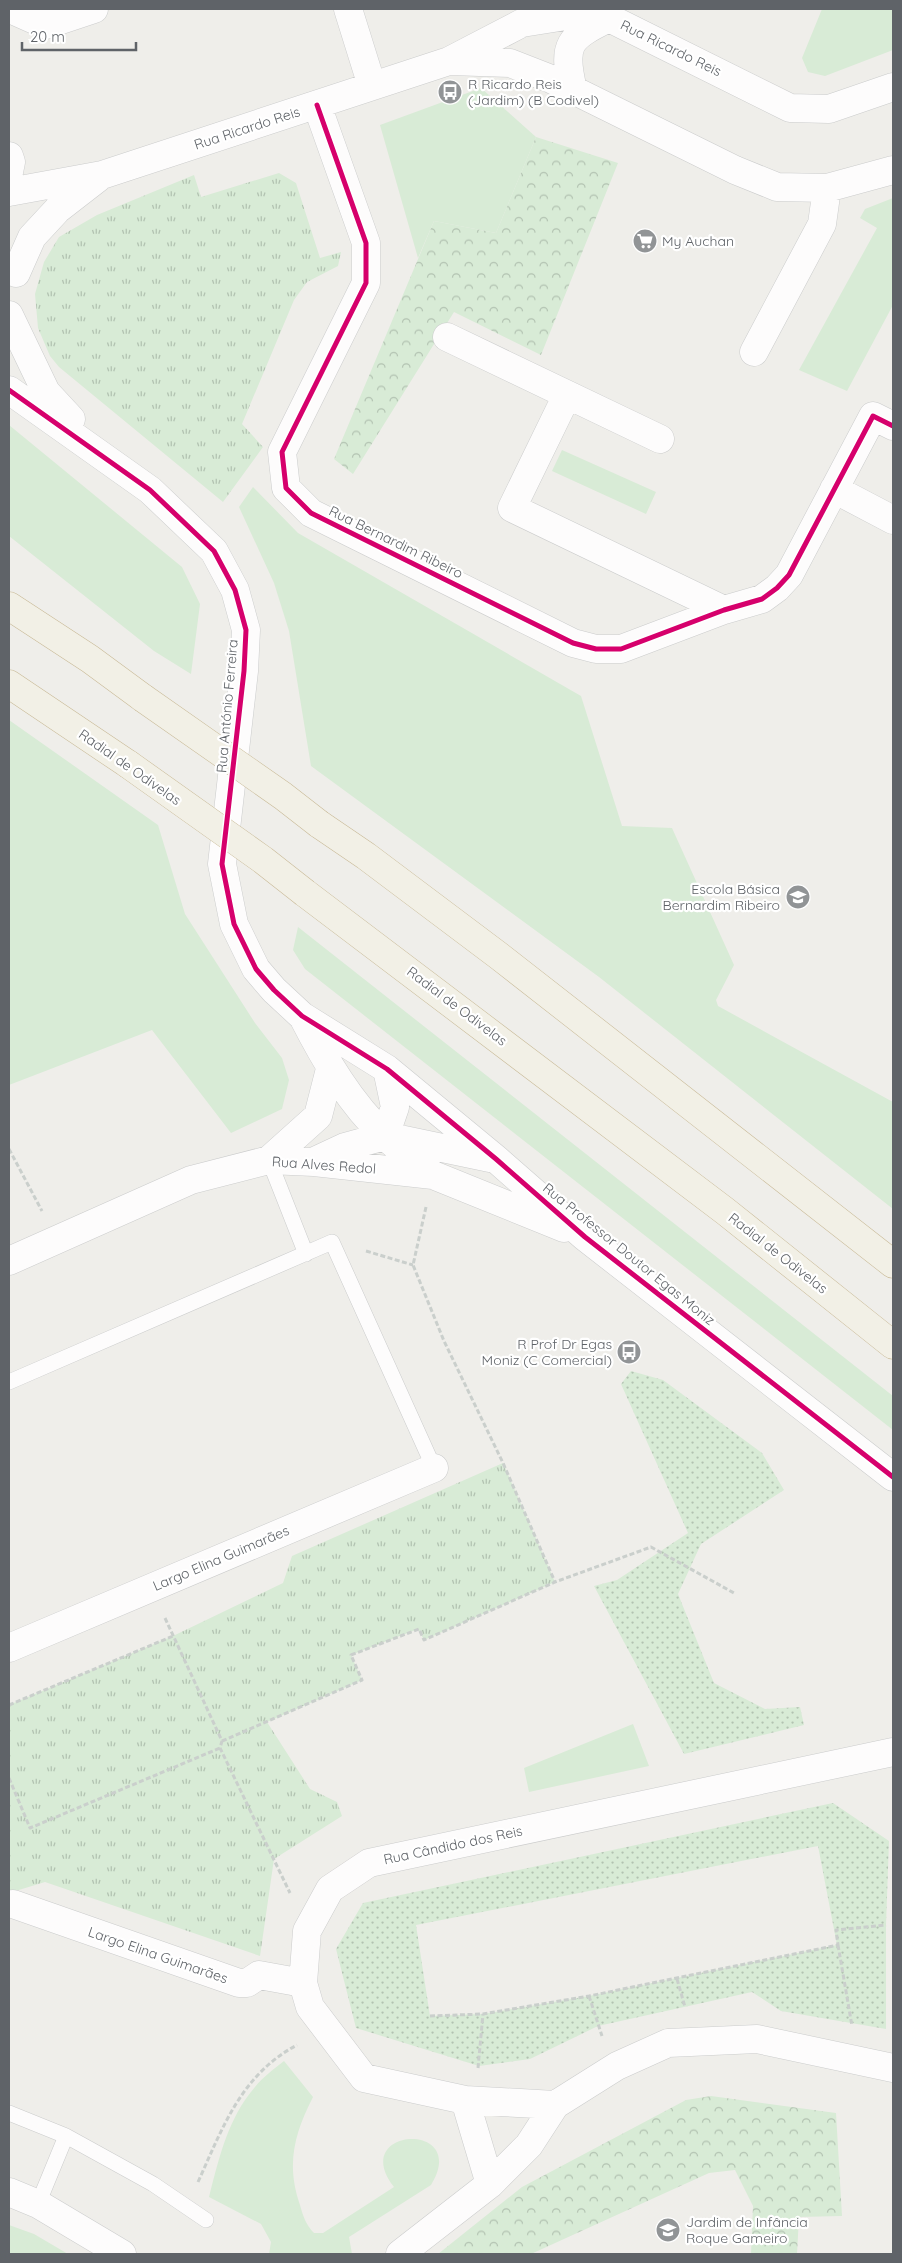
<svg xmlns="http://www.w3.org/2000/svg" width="902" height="2263" font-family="Quicksand,sans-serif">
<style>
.grass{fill:#d8ebd6}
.forest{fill:url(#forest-crowns)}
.park{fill:url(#park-tufts)}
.garden{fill:url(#garden-dots);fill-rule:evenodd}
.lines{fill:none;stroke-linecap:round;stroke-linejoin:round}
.service-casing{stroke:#cbcccc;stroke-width:16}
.minor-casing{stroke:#cbcccc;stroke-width:29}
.trunk-casing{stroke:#c8b996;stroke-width:29}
.path{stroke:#cacfcc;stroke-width:3;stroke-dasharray:5 2.5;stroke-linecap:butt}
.service{stroke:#fdfcfc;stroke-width:15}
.minor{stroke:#fdfcfc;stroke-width:28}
.trunk{stroke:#f2f0e6;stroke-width:28}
.trunk-bridge-casing{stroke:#c8b996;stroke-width:29;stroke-linecap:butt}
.trunk-bridge{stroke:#f2f0e6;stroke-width:28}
.cycleway-casing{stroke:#fff;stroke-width:8}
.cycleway{stroke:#d6006c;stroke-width:5}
.labels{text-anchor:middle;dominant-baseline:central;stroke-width:4.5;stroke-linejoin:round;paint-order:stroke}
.street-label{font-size:14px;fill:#5f6368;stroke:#fff}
.poi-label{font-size:14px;fill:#5f6368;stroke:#fff;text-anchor:start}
</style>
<defs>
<pattern id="forest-crowns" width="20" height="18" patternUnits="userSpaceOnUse" patternTransform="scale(1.25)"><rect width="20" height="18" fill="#d8ebd6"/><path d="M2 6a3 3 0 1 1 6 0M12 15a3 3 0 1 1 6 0" fill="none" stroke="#b2c2b1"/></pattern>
<pattern id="park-tufts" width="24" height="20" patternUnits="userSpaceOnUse" patternTransform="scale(1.25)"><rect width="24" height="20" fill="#d8ebd6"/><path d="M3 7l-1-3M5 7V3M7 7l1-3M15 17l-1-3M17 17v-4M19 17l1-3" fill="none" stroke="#b2c2b1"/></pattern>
<pattern id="garden-dots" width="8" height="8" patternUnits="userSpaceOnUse" patternTransform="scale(1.25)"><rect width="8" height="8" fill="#d8ebd6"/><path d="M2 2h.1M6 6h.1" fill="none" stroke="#b2c2b1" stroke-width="1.8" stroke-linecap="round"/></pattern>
</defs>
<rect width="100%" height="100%" fill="#efeeea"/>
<path class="grass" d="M822,9H893V50L825,76L808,72L802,58Z
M481,88L536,137L496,233L434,221L418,258L380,125Z
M893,198V305L847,391L799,370L877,228L860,218L865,209Z
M9,425L182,567L200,604L191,674L154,651L9,536Z
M562,450L656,492L646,514L552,471Z
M253,487L298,533L581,696L622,826L672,828L734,965L716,1000L718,1006L893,1102V1209L599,977L311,766L289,631L274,583L239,507Z
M9,720L158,825L185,914L255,1023L282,1058L289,1080L282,1109L231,1133L152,1030L9,1085Z
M298,927L893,1396V1430L305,969L293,950Z
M633,1724L649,1766L529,1792L524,1768Z
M284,2061L313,2097C294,2134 286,2165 300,2205C303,2216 306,2225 314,2233H323L394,2187C347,2127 471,2120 431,2185L349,2237L352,2254H269L271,2242L261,2224L209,2197C219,2158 228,2118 255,2087C263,2077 274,2069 284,2061Z
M9,2225L34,2234L68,2254H9Z"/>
<path class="forest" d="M536,137L618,163L541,355L454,312L353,474L334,459L434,221L496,233Z
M711,2096L836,2113L842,2216L799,2217L797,2254H751L753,2206L735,2170L709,2173L531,2254H438L522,2187L686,2100Z"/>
<path class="park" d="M279,173L296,183L320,258L341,252L338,266L307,282L294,300L242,424L263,447L223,502L59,367L50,356L38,328L35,294L44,262L59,237L97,215L194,175L201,197Z
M503,1463L555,1582L424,1640L418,1629L351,1655L362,1680L267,1722L310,1789L337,1802L342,1816L274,1859L260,1956L45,1882L9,1893V1705L173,1636L283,1583L292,1556Z"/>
<path class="garden" d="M631,1371L663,1380L762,1453L784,1490L701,1544L678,1594L714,1683L765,1709L800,1707L804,1725L684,1754L594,1586L617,1580L688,1533L621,1384Z
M833,1803L889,1841L886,1925V2029L781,2011L752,1992L598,2026L530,2059L479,2066L356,2028L336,1949L363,1903ZM818,1846L837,1945L589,1996L483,2014L430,2016L416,1925Z"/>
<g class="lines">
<defs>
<path id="service" d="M269,1160L306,1254
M9,1382L332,1242L434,1468
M9,2113L66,2136L38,2204
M66,2136L153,2184L206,2220"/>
<path id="minor" d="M10,9L46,25L94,9
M348,9L372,86
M450,61L510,63L551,79L735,170L777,187L827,188L893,170
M573,90C562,44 568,38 609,18
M317,105L366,243V283L282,452L286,488L311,513L573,643L596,649H621L724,610L762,599L777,588L789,575L873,416L893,426
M9,156L11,162L9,172
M9,192L102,175L449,61L522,23L566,16L609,18L790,108L829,109L893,87
M16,273L32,237L58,209L98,178
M9,315L46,392L71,419
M447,337L660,439
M754,352L822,224L827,188
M9,390L150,490L214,551L235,590L246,630L244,671L222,864L234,924L256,969L274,990L302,1016L387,1069L496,1159L585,1237L893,1477
M567,395L512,508L724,610
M834,489L893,520
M303,1017C325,1060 350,1103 385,1136C400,1150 417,1162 433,1175
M385,1136L395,1107L387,1069
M269,1160L318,1116L330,1069
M315,1161L345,1147L385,1136L490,1158
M9,1261L191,1180L269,1160L314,1162L433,1175L564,1228
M9,1648L434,1468
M13,1904L239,1983H247L259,1975L303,1983
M465,2100L555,2105
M490,2184L465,2100L364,2078L310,2007L303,1983L307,1931L330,1889L369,1863L893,1752
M9,2192L38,2204L122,2254
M400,2254L490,2184L529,2145L555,2105L617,2066L668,2043L757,2039L893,2068"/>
<path id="trunk" d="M9,606L90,659L143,698
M9,684L128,764
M319,824L366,856L499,956L893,1264
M305,893L725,1211L893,1345"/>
</defs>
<use href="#service" class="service-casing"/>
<use href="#minor" class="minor-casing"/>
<use href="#trunk" class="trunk-casing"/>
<path class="path" d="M9,1149L42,1211
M426,1207L413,1265L444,1341L503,1463L555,1582
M366,1251L413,1265
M165,1618L222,1741L220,1748L290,1893
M9,1705L173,1636
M222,1741L362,1680L351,1655L419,1629L424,1640L555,1582L651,1547L734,1593
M9,1778L30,1828L220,1748
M838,1945L852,2026
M677,1979L685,2007
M589,1996L602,2036
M430,2016L483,2014L589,1996L838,1945L836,1930L886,1925
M478,2068L483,2014
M198,2182C223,2127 241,2075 297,2045"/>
<use href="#service" class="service"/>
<use href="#minor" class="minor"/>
<use href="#trunk" class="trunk"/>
<defs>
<path id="trunk-bridge" d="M143,698L283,796L319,824
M128,764L263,860L305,893"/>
</defs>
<use href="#trunk-bridge" class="trunk-bridge-casing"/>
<use href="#trunk-bridge" class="trunk-bridge"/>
<defs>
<path id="cycleway" d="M317,105L366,243V283L282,452L286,488L311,513L573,643L596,649H621L724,610L762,599L777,588L789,575L873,416L893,426
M9,390L150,490L214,551L235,590L246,630L244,671L222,864L234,924L256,969L274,990L302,1016L387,1069L496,1159L585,1237L893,1477"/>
</defs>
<use href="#cycleway" class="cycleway-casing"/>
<use href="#cycleway" class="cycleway"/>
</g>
<defs>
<symbol id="bus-disc" viewBox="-11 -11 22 22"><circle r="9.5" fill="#919496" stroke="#fff"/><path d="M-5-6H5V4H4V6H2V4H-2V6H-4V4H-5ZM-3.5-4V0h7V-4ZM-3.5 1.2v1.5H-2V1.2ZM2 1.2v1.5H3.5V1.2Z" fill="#fff"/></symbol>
<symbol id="supermarket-disc" viewBox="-11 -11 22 22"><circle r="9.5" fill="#919496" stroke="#fff"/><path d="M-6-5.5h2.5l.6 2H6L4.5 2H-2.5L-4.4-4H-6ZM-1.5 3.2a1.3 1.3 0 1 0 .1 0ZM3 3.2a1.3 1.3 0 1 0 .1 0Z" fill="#fff"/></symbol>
<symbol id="school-disc" viewBox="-11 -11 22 22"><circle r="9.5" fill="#919496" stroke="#fff"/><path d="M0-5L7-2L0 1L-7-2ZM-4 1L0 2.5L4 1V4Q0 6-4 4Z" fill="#fff"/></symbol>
</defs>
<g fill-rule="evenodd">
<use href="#bus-disc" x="436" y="78" width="28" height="28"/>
<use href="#supermarket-disc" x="631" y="227" width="28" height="28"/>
<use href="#school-disc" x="784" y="883" width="28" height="28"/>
<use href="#bus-disc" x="615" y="1338" width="28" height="28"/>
<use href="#school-disc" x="654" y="2216" width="28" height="28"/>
</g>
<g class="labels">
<g class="street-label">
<text transform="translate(671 48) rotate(26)">Rua Ricardo Reis</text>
<text transform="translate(247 128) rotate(-18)">Rua Ricardo Reis</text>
<text transform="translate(396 542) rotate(26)">Rua Bernardim Ribeiro</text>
<text transform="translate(227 706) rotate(-85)">Rua António Ferreira</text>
<text transform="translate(130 767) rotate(35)">Radial de Odivelas</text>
<text transform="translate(457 1006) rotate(37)">Radial de Odivelas</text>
<text transform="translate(324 1165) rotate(4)">Rua Alves Redol</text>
<text transform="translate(778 1253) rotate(38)">Radial de Odivelas</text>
<text transform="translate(629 1254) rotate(39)">Rua Professor Doutor Egas Moniz</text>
<text transform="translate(221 1558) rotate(-23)">Largo Elina Guimarães</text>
<text transform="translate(453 1845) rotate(-12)">Rua Cândido dos Reis</text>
<text transform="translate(158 1955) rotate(19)">Largo Elina Guimarães</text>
</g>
<g class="poi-label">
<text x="468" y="84">R Ricardo Reis<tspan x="468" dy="16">(Jardim) (B Codivel)</tspan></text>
<text x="662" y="241">My Auchan</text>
<text x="780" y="889" text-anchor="end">Escola Básica<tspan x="780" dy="16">Bernardim Ribeiro</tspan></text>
<text x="612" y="1344" text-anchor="end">R Prof Dr Egas<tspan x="612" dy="16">Moniz (C Comercial)</tspan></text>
<text x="686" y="2222">Jardim de Infância<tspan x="686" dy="16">Roque Gameiro</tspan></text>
</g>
</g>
<rect width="902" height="2263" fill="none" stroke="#5f6368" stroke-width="20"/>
<path d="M22 42v8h114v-8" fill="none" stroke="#5f6368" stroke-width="2.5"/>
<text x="30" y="42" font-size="15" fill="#5f6368" stroke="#ffffff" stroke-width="4" paint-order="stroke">20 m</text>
</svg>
